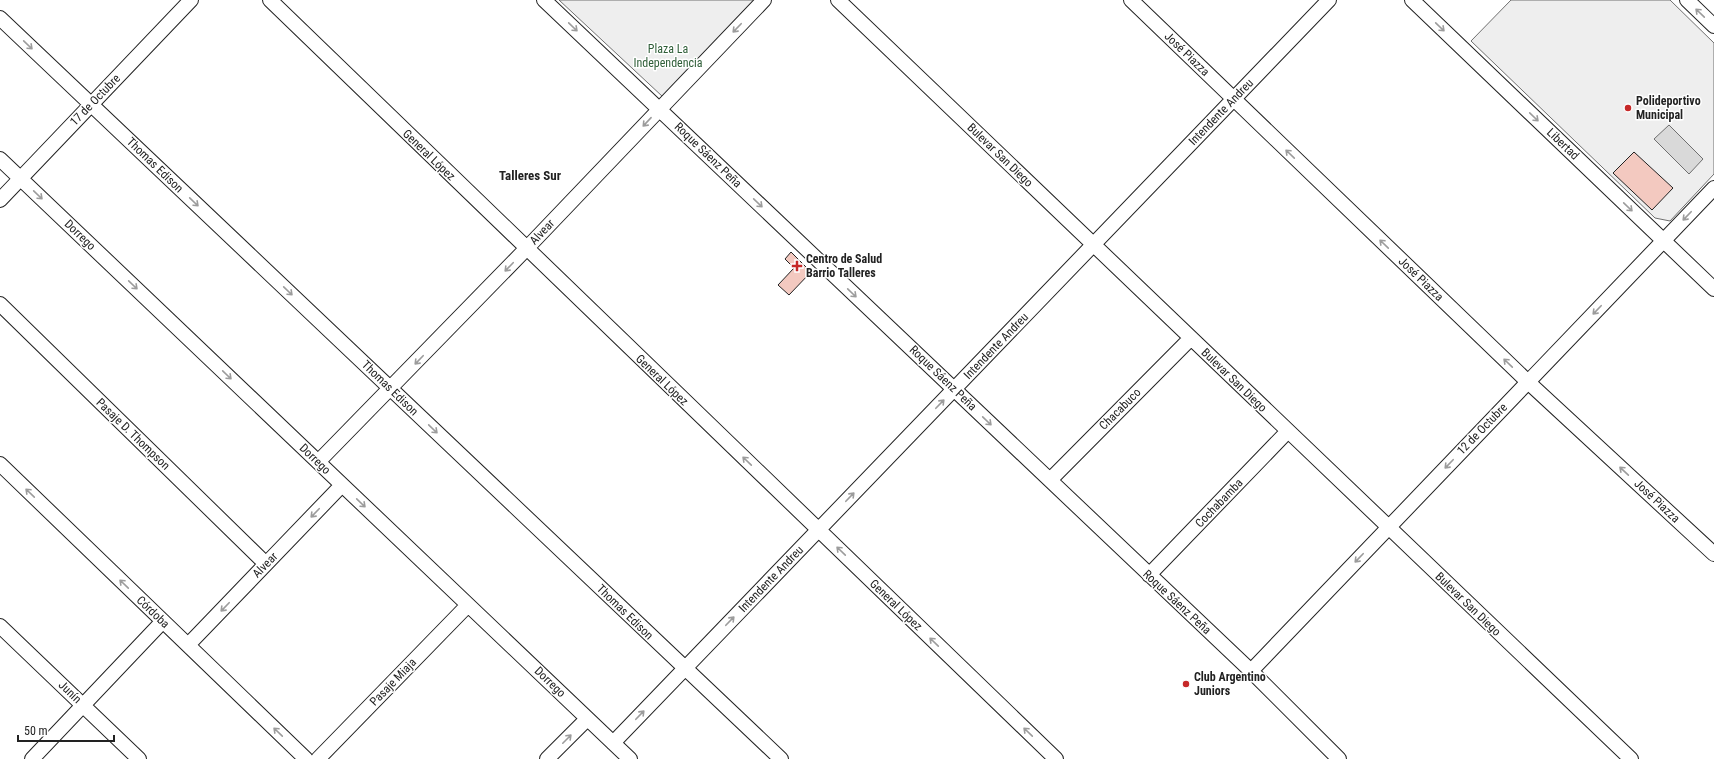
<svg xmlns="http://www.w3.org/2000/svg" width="1714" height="759" font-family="'Roboto Condensed',sans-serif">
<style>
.green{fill:#eee;stroke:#6f6f6f}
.water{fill:#d9d9d9;stroke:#6f6f6f}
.building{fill:#f3c9c0;stroke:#222}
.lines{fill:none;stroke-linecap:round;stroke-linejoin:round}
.minor-casing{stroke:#222;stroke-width:16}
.minor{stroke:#fff;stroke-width:14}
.oneway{stroke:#9c9c9c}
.poi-dot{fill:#c62828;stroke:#fff;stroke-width:1.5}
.labels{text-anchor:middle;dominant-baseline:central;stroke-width:3;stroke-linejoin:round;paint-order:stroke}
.park-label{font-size:12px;fill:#2f5e38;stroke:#fff}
.street-label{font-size:12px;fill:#222;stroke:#fff}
.poi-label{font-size:12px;font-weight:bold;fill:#222;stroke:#fff;text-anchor:start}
.neighbourhood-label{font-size:13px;font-weight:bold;fill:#222;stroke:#fff}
</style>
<rect width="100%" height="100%" fill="#fff"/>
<path class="green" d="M559,0H754L663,97Z
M1511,0H1670L1714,43V174L1670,221L1655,218L1471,41Z"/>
<path class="water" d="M1669,125L1703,159L1689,174L1654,139Z"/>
<path class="building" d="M1634,152L1673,188L1652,210L1613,173Z
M791,252L811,272L789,295L778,285L794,268L785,259Z"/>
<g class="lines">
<defs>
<path id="minor" d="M270,0L1056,759
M544,0L1251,671L1339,759
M838,0L1631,759
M1131,0L1528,382L1714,554
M1412,0L1714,289
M1687,0L1714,26
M0,18L781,759
M0,159L630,759
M0,200L191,0
M0,304L266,564
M318,462L526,249L764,0
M0,464L306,759
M1050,480L1191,338
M1149,575L1288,431
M0,626L139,759
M188,645L342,485
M1251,671L1714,188
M613,743L1329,0
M32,759L163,621
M318,759L468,605
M547,759L587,719"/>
</defs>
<use href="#minor" class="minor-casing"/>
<use href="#minor" class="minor"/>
</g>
<defs><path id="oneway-shaft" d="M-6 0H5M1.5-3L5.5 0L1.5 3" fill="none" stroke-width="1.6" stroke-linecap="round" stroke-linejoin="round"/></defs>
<g class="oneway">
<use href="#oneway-shaft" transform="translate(1700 13) rotate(-136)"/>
<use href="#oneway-shaft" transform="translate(573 27) rotate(44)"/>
<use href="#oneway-shaft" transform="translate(1440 27) rotate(44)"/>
<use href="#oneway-shaft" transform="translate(737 28) rotate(134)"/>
<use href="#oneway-shaft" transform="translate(28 45) rotate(44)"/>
<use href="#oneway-shaft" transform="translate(1534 117) rotate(44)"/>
<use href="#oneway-shaft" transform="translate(647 122) rotate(133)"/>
<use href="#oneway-shaft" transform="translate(1290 154) rotate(-136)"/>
<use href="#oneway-shaft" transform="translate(38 195) rotate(44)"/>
<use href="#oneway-shaft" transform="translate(194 202) rotate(44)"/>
<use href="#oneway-shaft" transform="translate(758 203) rotate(44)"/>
<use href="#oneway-shaft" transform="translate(1628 207) rotate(44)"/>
<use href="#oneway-shaft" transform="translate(1687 216) rotate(134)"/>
<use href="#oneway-shaft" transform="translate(1384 244) rotate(-136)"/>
<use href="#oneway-shaft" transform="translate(509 267) rotate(134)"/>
<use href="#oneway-shaft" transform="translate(133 285) rotate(44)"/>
<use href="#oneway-shaft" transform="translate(288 291) rotate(44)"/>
<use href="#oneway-shaft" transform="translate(852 293) rotate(44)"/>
<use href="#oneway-shaft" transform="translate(1597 310) rotate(134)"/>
<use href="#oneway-shaft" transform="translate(419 360) rotate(134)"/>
<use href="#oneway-shaft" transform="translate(1508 363) rotate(-136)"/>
<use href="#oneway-shaft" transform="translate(227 375) rotate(44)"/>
<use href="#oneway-shaft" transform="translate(940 404) rotate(-46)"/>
<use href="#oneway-shaft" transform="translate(987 421) rotate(44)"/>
<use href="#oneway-shaft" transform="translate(433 429) rotate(44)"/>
<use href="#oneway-shaft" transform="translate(747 461) rotate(-136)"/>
<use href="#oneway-shaft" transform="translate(1449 464) rotate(134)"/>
<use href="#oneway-shaft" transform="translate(1624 471) rotate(-137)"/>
<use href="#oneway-shaft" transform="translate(30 493) rotate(-136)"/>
<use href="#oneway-shaft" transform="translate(850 497) rotate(-46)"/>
<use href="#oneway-shaft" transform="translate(361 503) rotate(44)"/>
<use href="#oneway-shaft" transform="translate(315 513) rotate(134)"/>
<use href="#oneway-shaft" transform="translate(841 551) rotate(-136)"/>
<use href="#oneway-shaft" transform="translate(1359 558) rotate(134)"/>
<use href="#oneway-shaft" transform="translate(124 584) rotate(-136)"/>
<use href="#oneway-shaft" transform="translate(225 607) rotate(134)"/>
<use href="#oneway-shaft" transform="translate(730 621) rotate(-46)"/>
<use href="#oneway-shaft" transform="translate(934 642) rotate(-136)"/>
<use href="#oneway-shaft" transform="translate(640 715) rotate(-46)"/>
<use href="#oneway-shaft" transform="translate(278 732) rotate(-136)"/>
<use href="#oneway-shaft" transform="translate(1028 732) rotate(-136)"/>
<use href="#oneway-shaft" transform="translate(567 739) rotate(-45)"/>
</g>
<g class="poi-dot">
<circle cx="1628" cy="108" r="4"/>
<path d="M795 260h4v4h4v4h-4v4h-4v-4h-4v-4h4z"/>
<circle cx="1186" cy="684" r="4"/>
</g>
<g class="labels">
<g class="park-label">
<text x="668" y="49">Plaza La<tspan x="668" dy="14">Independencia</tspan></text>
</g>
<g class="street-label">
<text transform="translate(1187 54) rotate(44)">José Piazza</text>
<text transform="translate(95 100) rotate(-46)">17 de Octubre</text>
<text transform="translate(1221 112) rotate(-46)">Intendente Andreu</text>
<text transform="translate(1563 144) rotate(44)">Libertad</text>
<text transform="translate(429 155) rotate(44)">General López</text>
<text transform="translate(708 155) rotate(44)">Roque Sáenz Peña</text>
<text transform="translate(1000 155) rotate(44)">Bulevar San Diego</text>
<text transform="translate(155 165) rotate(44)">Thomas Edison</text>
<text transform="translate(542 232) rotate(-47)">Alvear</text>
<text transform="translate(80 235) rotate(44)">Dorrego</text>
<text transform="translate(1421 279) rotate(44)">José Piazza</text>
<text transform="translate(996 346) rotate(-46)">Intendente Andreu</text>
<text transform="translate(943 378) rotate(44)">Roque Sáenz Peña</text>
<text transform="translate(662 380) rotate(44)">General López</text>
<text transform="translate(1234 380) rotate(44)">Bulevar San Diego</text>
<text transform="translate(390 388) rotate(44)">Thomas Edison</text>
<text transform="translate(1120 409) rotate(-45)">Chacabuco</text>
<text transform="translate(1482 429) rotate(-46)">12 de Octubre</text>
<text transform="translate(133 434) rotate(44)">Pasaje D. Thompson</text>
<text transform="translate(315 459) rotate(44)">Dorrego</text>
<text transform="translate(1657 501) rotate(43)">José Piazza</text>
<text transform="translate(1219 503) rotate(-46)">Cochabamba</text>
<text transform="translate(265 565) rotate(-46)">Alvear</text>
<text transform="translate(771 579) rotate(-46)">Intendente Andreu</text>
<text transform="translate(1177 602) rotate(43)">Roque Sáenz Peña</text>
<text transform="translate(1468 604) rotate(44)">Bulevar San Diego</text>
<text transform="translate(896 605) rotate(44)">General López</text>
<text transform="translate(153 612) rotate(44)">Córdoba</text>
<text transform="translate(625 612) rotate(44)">Thomas Edison</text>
<text transform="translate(393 682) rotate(-46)">Pasaje Miaja</text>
<text transform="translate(550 682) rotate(44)">Dorrego</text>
<text transform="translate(70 692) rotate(44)">Junín</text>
</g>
<g class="poi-label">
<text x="1636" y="101">Polideportivo<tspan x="1636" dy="14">Municipal</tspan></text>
<text x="806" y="259">Centro de Salud<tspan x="806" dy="14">Barrio Talleres</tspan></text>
<text x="1194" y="677">Club Argentino<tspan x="1194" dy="14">Juniors</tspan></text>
</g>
<g class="neighbourhood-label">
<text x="530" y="175">Talleres Sur</text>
</g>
</g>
<path d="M18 735v6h96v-6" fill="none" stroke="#222222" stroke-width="2"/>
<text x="24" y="735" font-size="12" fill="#222222" stroke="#ffffff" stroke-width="3" paint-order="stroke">50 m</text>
</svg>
